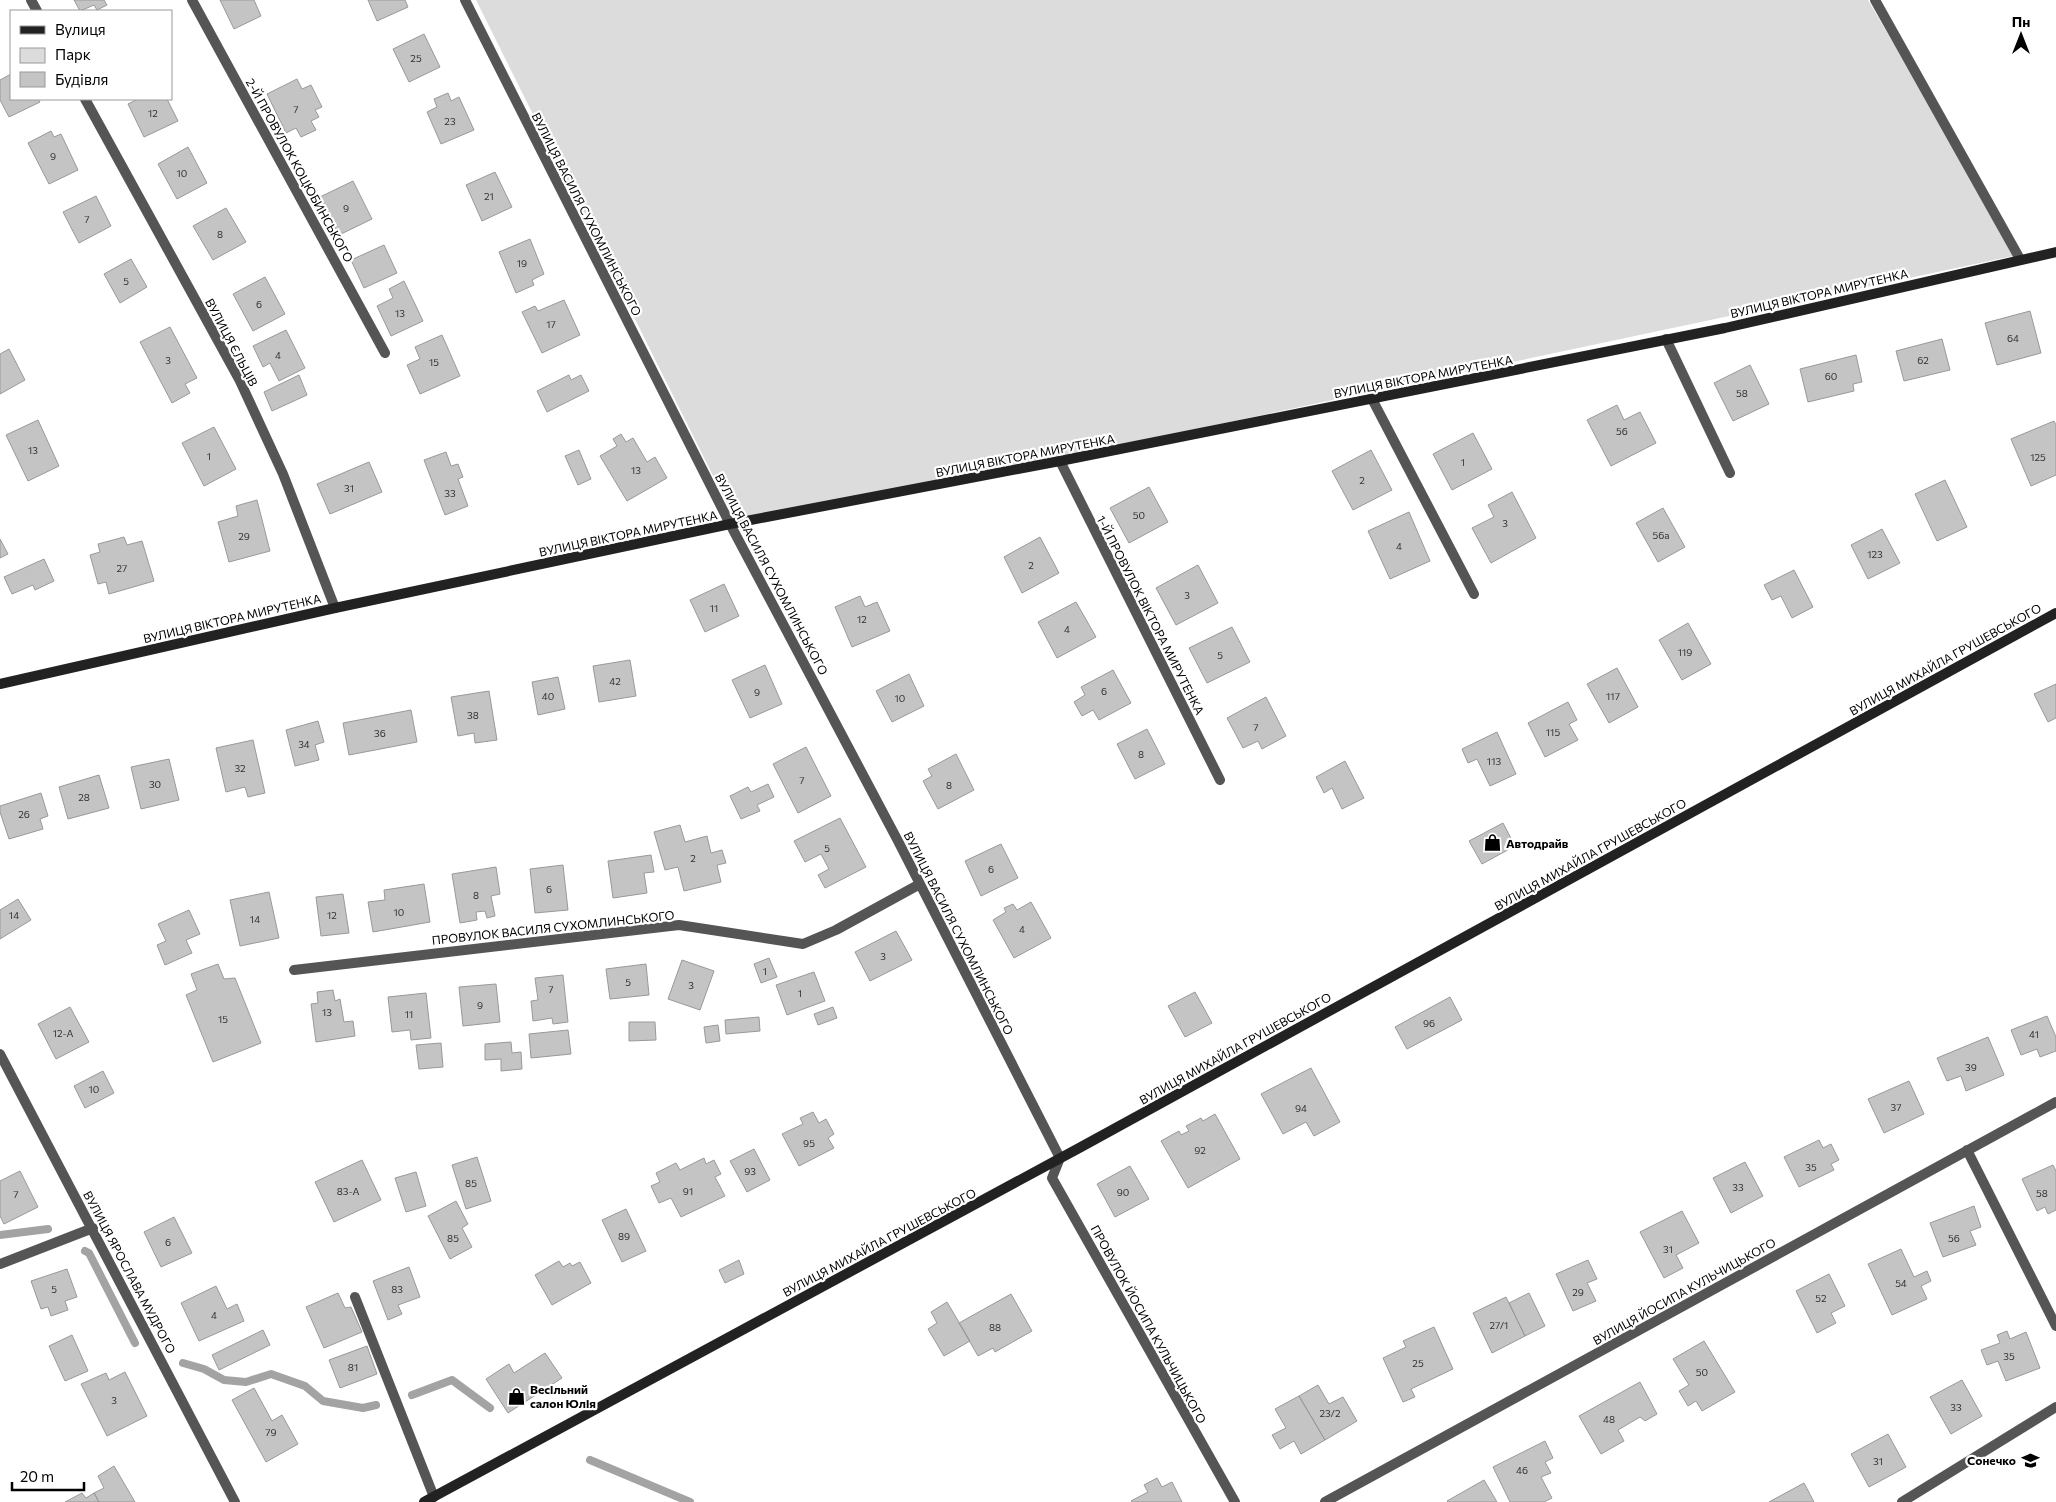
<svg xmlns="http://www.w3.org/2000/svg" width="2056" height="1502" font-family="Commissioner,sans-serif">
<style>
.green{fill:#dcdcdc}
.lines{fill:none;stroke-linecap:round;stroke-linejoin:round}
.stream{stroke:#a3a3a3;stroke-width:8}
.building{fill:#c4c4c4;stroke:#999}
.lane{stroke:#555;stroke-width:10}
.street{stroke:#555;stroke-width:10}
.secondary{stroke:#222;stroke-width:10}
.labels{text-anchor:middle;dominant-baseline:central;stroke-width:4.5;stroke-linejoin:round;paint-order:stroke}
.number-label{font-size:10px;fill:#313131}
.street-label{font-size:12px;fill:#000;stroke:#fff}
.poi-label{font-size:12px;font-weight:bold;fill:#000;stroke:#fff;text-anchor:start}
</style>
<rect width="100%" height="100%" fill="#fff"/>
<path class="green" d="M476,0H1868L1922,92L2013,256L738,526Z"/>
<g class="lines">
<path class="stream" d="M0,1235L48,1229
M85,1251L89,1253L135,1343
M183,1363L204,1369L224,1380L246,1382L271,1374L305,1386L323,1401L363,1408L376,1405
M412,1395L452,1380L490,1408
M590,1460L690,1502"/>
</g>
<path class="building" d="M74,0H104L107,5L97,10L94,5L80,11Z
M220,0H254L261,16L234,29Z
M368,0H405L408,7L377,21Z
M424,34L440,67L409,82L393,49Z
M11,74V99H38L40,102L9,117L0,100V80Z
M297,79L302,89L311,85L322,107L315,110L319,117L311,121L316,130L301,137L296,128L286,133L267,94Z
M448,93L451,101L459,97L474,130L441,144L427,112L437,107L434,99Z
M138,99H167L178,121L144,137L128,104Z
M51,131L54,137L61,134L78,170L49,184L28,143Z
M188,147L207,183L177,199L158,164Z
M495,172L512,207L482,221L466,185Z
M353,181L372,219L339,235L320,197Z
M96,196L111,226L79,243L63,212Z
M226,208L246,242L213,260L193,226Z
M530,239L544,274L532,280L534,285L516,293L499,252Z
M384,245L397,273L364,288L351,260Z
M131,259L147,287L120,303L104,274Z
M265,277L285,314L253,331L233,294Z
M404,281L423,321L391,336L377,306L393,298L389,289Z
M564,300L580,335L542,353L522,312L535,306L538,311Z
M2030,311L2041,353L1997,365L1985,323Z
M170,327L197,378L185,384L190,393L172,403L140,342Z
M286,330L305,368L279,381L270,363L263,367L253,346Z
M442,335L460,376L420,394L407,365L420,359L415,347Z
M1942,339L1950,370L1904,381L1896,351Z
M9,349L25,380L0,394V354Z
M1856,355L1862,382L1853,384L1854,391L1808,402L1800,369Z
M1750,365L1769,404L1733,421L1714,383Z
M299,375L307,395L272,411L264,392Z
M569,375L571,380L581,375L589,391L547,412L537,391Z
M1617,405L1624,420L1640,412L1656,443L1611,466L1587,420Z
M38,420L59,466L28,481L6,435Z
M2054,421L2056,425V475L2031,486L2011,439Z
M214,427L236,469L204,486L182,443Z
M1473,433L1492,469L1452,490L1433,454Z
M621,434L626,442L633,438L647,462L655,457L667,478L627,501L600,456L617,446L613,439Z
M579,450L591,479L578,485L565,456Z
M1371,450L1392,490L1353,510L1332,471Z
M446,452L451,466L458,464L463,477L458,479L468,506L445,515L424,460Z
M369,462L382,492L330,514L317,484Z
M1945,480L1967,527L1937,541L1915,494Z
M1149,487L1168,522L1129,543L1110,508Z
M1512,492L1536,538L1491,563L1472,528L1494,517L1488,505Z
M257,500L270,551L229,562L218,522L238,516L236,506Z
M1663,508L1685,547L1658,562L1636,523Z
M1409,512L1430,561L1390,579L1368,531Z
M1882,529L1900,563L1868,579L1851,545Z
M124,537L127,545L142,541L154,581L109,594L106,582L98,584L90,555L100,552L98,544Z
M1040,537L1059,573L1022,593L1004,557Z
M0,539L8,554L0,558Z
M44,559L54,581L35,590L33,585L12,594L4,577Z
M1198,565L1218,603L1176,625L1156,588Z
M1794,570L1813,607L1792,618L1781,596L1772,600L1764,585Z
M724,584L739,616L705,632L690,600Z
M860,596L865,607L877,602L890,631L852,647L835,607Z
M1076,602L1096,637L1057,658L1038,622Z
M1688,623L1711,664L1682,680L1659,640Z
M1232,627L1250,662L1207,683L1189,648Z
M630,660L636,696L599,702L593,666Z
M765,665L782,704L750,718L732,680Z
M1617,668L1638,707L1609,723L1587,684Z
M1113,670L1131,703L1099,720L1093,710L1082,716L1074,702L1085,695L1081,687Z
M909,674L924,706L892,722L876,691Z
M558,677L565,709L538,715L532,682Z
M2056,684V718L2048,722L2034,694Z
M489,691L497,740L475,743L474,733L458,736L451,697Z
M1266,697L1286,736L1262,749L1258,741L1243,748L1227,718Z
M1568,702L1577,720L1569,724L1578,740L1545,757L1528,723Z
M411,710L417,742L349,755L343,723Z
M318,721L324,742L315,745L319,760L295,766L286,730Z
M1147,729L1165,764L1135,779L1117,744Z
M1497,732L1516,774L1490,786L1477,759L1468,763L1462,749Z
M253,740L265,793L248,797L245,787L226,792L216,748Z
M806,747L831,796L798,813L773,764Z
M956,754L974,790L938,809L923,781L932,776L928,769Z
M169,759L179,800L141,809L131,767Z
M1345,761L1364,798L1342,809L1332,788L1324,793L1316,777Z
M99,775L109,808L68,819L59,787Z
M768,784L774,797L757,805L760,811L741,819L730,796L748,787L751,792Z
M41,793L48,816L40,819L43,829L9,839L0,812V806Z
M840,818L866,867L825,888L818,875L829,869L821,854L805,862L794,841Z
M1503,823L1515,846L1482,864L1469,841Z
M680,825L685,842L707,836L711,853L722,850L726,863L717,865L721,882L684,891L678,867L665,870L654,832Z
M1001,844L1018,878L981,896L965,861Z
M651,855L654,872L644,873L647,893L613,898L608,861Z
M563,865L568,910L535,913L530,869Z
M496,867L500,894L491,896L495,916L487,918L485,911L476,912L477,920L460,923L452,874Z
M424,884L430,922L373,932L368,902L385,900L384,890Z
M269,892L279,938L240,946L230,900Z
M343,894L349,933L321,936L316,897Z
M18,899L31,920L0,939V910Z
M1031,902L1051,938L1014,958L993,920L1006,912L1004,908L1013,904L1017,910Z
M189,910L200,934L186,940L192,953L165,965L157,945L166,941L158,924Z
M896,931L912,960L870,981L855,952Z
M769,958L777,977L761,983L754,964Z
M682,960L714,971L700,1010L668,999Z
M218,964L224,979L235,978L261,1043L213,1062L186,995L197,990L191,974Z
M646,964L649,995L610,999L606,969Z
M814,972L825,1001L787,1015L776,985Z
M563,975L568,1022L553,1024L552,1018L533,1021L531,1001L538,1000L535,978Z
M496,984L500,1022L463,1026L459,987Z
M333,990L335,1001L340,999L344,1022L353,1021L355,1036L316,1042L311,1004L318,1003L317,992Z
M1195,992L1212,1023L1185,1037L1168,1006Z
M426,993L431,1038L411,1040L410,1030L392,1032L388,997Z
M1450,997L1462,1020L1407,1049L1395,1027Z
M70,1007L89,1042L56,1059L38,1024Z
M833,1007L837,1018L818,1025L814,1014Z
M2047,1016L2056,1037V1051L2040,1057L2037,1049L2021,1055L2011,1030Z
M759,1017L760,1031L726,1034L725,1020Z
M629,1022H655L656,1040L629,1041Z
M718,1025L720,1041L706,1043L704,1027Z
M568,1030L571,1054L531,1058L529,1034Z
M1988,1037L2004,1075L1966,1091L1961,1076L1947,1081L1937,1058Z
M511,1042L512,1053L521,1052L522,1069L501,1071V1059L485,1060V1044Z
M441,1043L443,1067L419,1069L416,1045Z
M1311,1068L1340,1122L1314,1136L1306,1122L1283,1134L1261,1094Z
M103,1071L114,1093L85,1108L74,1086Z
M1909,1081L1924,1114L1884,1133L1868,1099Z
M813,1112L819,1123L826,1119L834,1134L828,1138L834,1148L799,1166L782,1134L803,1124L800,1118Z
M1215,1114L1240,1159L1188,1188L1161,1141L1179,1131L1181,1135L1189,1131L1186,1126L1201,1118L1203,1121Z
M1819,1140L1823,1148L1831,1144L1839,1160L1831,1164L1834,1170L1799,1187L1784,1157Z
M754,1149L770,1180L747,1192L730,1161Z
M477,1157L491,1201L466,1209L452,1165Z
M704,1158L706,1164L714,1160L721,1174L715,1177L725,1196L681,1217L671,1198L659,1203L651,1186L660,1182L656,1173L676,1163L680,1170Z
M362,1160L381,1200L334,1222L315,1182Z
M1745,1162L1763,1196L1731,1213L1713,1178Z
M2053,1165L2056,1171V1210L2048,1214L2045,1207L2037,1211L2022,1179Z
M1130,1166L1149,1199L1115,1217L1097,1184Z
M20,1171L38,1207L4,1224L0,1216V1181Z
M416,1172L426,1206L406,1212L395,1178Z
M456,1201L468,1224L462,1228L472,1247L450,1259L428,1216Z
M1974,1206L1981,1227L1970,1231L1976,1245L1943,1257L1930,1223Z
M626,1209L646,1251L622,1262L602,1220Z
M1682,1211L1699,1243L1676,1255L1683,1268L1664,1278L1640,1232Z
M174,1217L192,1253L161,1267L144,1232Z
M1901,1249L1914,1277L1927,1271L1931,1281L1921,1286L1927,1299L1892,1315L1868,1264Z
M739,1260L744,1274L725,1283L719,1270Z
M1588,1260L1597,1279L1587,1283L1596,1301L1573,1311L1556,1274Z
M559,1261L563,1267L570,1263L572,1266L580,1262L591,1283L552,1305L535,1275Z
M409,1267L420,1297L398,1305L402,1314L388,1320L373,1281Z
M67,1269L77,1297L65,1301L68,1310L51,1316L48,1307L41,1309L31,1281Z
M1829,1274L1845,1306L1831,1313L1836,1323L1817,1333L1796,1291Z
M216,1286L227,1309L237,1304L244,1321L199,1341L181,1303Z
M338,1293L345,1308L351,1307L362,1332L324,1348L306,1307Z
M1529,1293L1545,1326L1525,1336L1509,1303Z
M1011,1294L1032,1331L995,1352L993,1348L978,1356L959,1323Z
M1506,1297L1525,1336L1492,1353L1473,1313Z
M947,1302L970,1341L944,1356L928,1329L937,1323L931,1312Z
M1434,1327L1453,1369L1411,1389L1415,1397L1403,1402L1383,1358L1406,1347L1403,1341Z
M263,1330L270,1345L219,1370L212,1355Z
M2007,1331L2010,1339L2026,1332L2040,1368L2006,1381L1998,1361L1987,1365L1981,1350L2000,1343L1997,1335Z
M72,1335L88,1371L65,1381L49,1346Z
M1704,1341L1735,1392L1702,1411L1696,1401L1688,1406L1679,1391L1689,1385L1673,1359Z
M367,1346L377,1374L340,1388L329,1360Z
M545,1353L562,1378L508,1413L486,1379L509,1364L514,1373Z
M125,1372L147,1416L107,1436L81,1384L106,1373L109,1380Z
M1962,1380L1982,1416L1951,1434L1930,1397Z
M1640,1382L1657,1414L1645,1421L1640,1417L1618,1430L1624,1441L1601,1454L1579,1416Z
M1318,1385L1329,1404L1343,1397L1357,1421L1325,1440L1299,1396Z
M254,1388L272,1421L282,1415L298,1444L266,1462L232,1400Z
M1299,1396L1325,1440L1301,1454L1294,1441L1280,1449L1272,1435L1286,1428L1275,1409Z
M1888,1434L1906,1467L1869,1487L1851,1454Z
M1545,1441L1553,1458L1545,1462L1551,1473L1541,1477L1552,1498L1544,1502H1510L1493,1467Z
M114,1466L135,1502H99L94,1493L104,1488L98,1476Z
M1157,1478L1162,1487L1172,1482L1182,1502H1132L1131,1501L1148,1492L1144,1485Z
M1484,1480L1497,1502H1448L1447,1501Z
M1804,1483L1814,1502H1769Z
M82,1493L86,1498L94,1493L99,1502H65Z"/>
<g class="lines">
<path class="lane" d="M1875,0L2020,259
M1666,339L1730,473
M355,1297L434,1497"/>
<path class="street" d="M31,0L37,11
M192,0L385,353
M465,0L730,524L898,841L1060,1158L1052,1178L1235,1502
M85,99L239,379L283,474L335,608
M1372,399L1474,594
M1060,461L1220,780
M294,970L679,925L803,944L836,930L920,884
M0,1054L235,1502
M1967,1150L2056,1326
M0,1264L93,1228
M1325,1502L2056,1102
M1902,1502L2056,1407"/>
<path class="secondary" d="M0,684L335,608L730,524L1060,461L1725,328L2056,252
M424,1502L1081,1147L2056,613"/>
</g>
<defs>
<symbol id="shop-bare" viewBox="-9 -9 18 18"><path d="M-5-2.5h2.3a2.7 3.5 0 0 1 5.4 0H5L5.5 6h-11ZM-1.5-2.5h3a1.5 2.3 0 0 0-3 0Z" fill="#000" stroke="#fff" stroke-width="2.5" paint-order="stroke"/></symbol>
<symbol id="school-bare" viewBox="-9 -9 18 18"><path d="M0-5L7-2L0 1L-7-2ZM-4 1L0 2.5L4 1V4Q0 6-4 4Z" fill="#000" stroke="#fff" stroke-width="2.5" paint-order="stroke"/></symbol>
</defs>
<g fill-rule="evenodd">
<use href="#shop-bare" x="1480" y="830" width="25" height="25"/>
<use href="#shop-bare" x="504" y="1384" width="25" height="25"/>
<use href="#school-bare" x="2018" y="1448" width="25" height="25"/>
</g>
<g class="labels">
<g class="number-label">
<text x="416" y="58">25</text>
<text x="296" y="109">7</text>
<text x="153" y="113">12</text>
<text x="450" y="121">23</text>
<text x="53" y="156">9</text>
<text x="182" y="173">10</text>
<text x="489" y="196">21</text>
<text x="346" y="208">9</text>
<text x="87" y="219">7</text>
<text x="220" y="234">8</text>
<text x="522" y="263">19</text>
<text x="126" y="281">5</text>
<text x="259" y="304">6</text>
<text x="400" y="313">13</text>
<text x="551" y="324">17</text>
<text x="2013" y="338">64</text>
<text x="278" y="355">4</text>
<text x="168" y="360">3</text>
<text x="1923" y="360">62</text>
<text x="434" y="362">15</text>
<text x="1831" y="376">60</text>
<text x="1742" y="393">58</text>
<text x="1622" y="431">56</text>
<text x="33" y="450">13</text>
<text x="209" y="456">1</text>
<text x="2038" y="457">125</text>
<text x="1463" y="462">1</text>
<text x="636" y="470">13</text>
<text x="1362" y="480">2</text>
<text x="349" y="488">31</text>
<text x="450" y="493">33</text>
<text x="1139" y="515">50</text>
<text x="1505" y="523">3</text>
<text x="1661" y="535">56а</text>
<text x="244" y="536">29</text>
<text x="1399" y="546">4</text>
<text x="1875" y="554">123</text>
<text x="1031" y="565">2</text>
<text x="122" y="568">27</text>
<text x="1187" y="595">3</text>
<text x="714" y="608">11</text>
<text x="862" y="619">12</text>
<text x="1067" y="629">4</text>
<text x="1685" y="652">119</text>
<text x="1220" y="655">5</text>
<text x="615" y="681">42</text>
<text x="1104" y="691">6</text>
<text x="757" y="692">9</text>
<text x="548" y="696">40</text>
<text x="1613" y="696">117</text>
<text x="900" y="698">10</text>
<text x="473" y="715">38</text>
<text x="1256" y="727">7</text>
<text x="1553" y="732">115</text>
<text x="380" y="733">36</text>
<text x="304" y="744">34</text>
<text x="1141" y="754">8</text>
<text x="1494" y="761">113</text>
<text x="240" y="768">32</text>
<text x="802" y="780">7</text>
<text x="155" y="784">30</text>
<text x="949" y="785">8</text>
<text x="84" y="797">28</text>
<text x="24" y="814">26</text>
<text x="827" y="848">5</text>
<text x="693" y="858">2</text>
<text x="991" y="869">6</text>
<text x="549" y="889">6</text>
<text x="476" y="895">8</text>
<text x="399" y="912">10</text>
<text x="14" y="915">14</text>
<text x="332" y="915">12</text>
<text x="255" y="919">14</text>
<text x="1022" y="929">4</text>
<text x="883" y="956">3</text>
<text x="765" y="971">1</text>
<text x="628" y="982">5</text>
<text x="691" y="985">3</text>
<text x="551" y="989">7</text>
<text x="800" y="993">1</text>
<text x="480" y="1005">9</text>
<text x="327" y="1012">13</text>
<text x="409" y="1014">11</text>
<text x="223" y="1019">15</text>
<text x="1429" y="1023">96</text>
<text x="63" y="1033">12-А</text>
<text x="2034" y="1034">41</text>
<text x="1971" y="1067">39</text>
<text x="94" y="1089">10</text>
<text x="1896" y="1107">37</text>
<text x="1301" y="1108">94</text>
<text x="809" y="1143">95</text>
<text x="1200" y="1150">92</text>
<text x="1811" y="1167">35</text>
<text x="750" y="1171">93</text>
<text x="471" y="1183">85</text>
<text x="1738" y="1187">33</text>
<text x="348" y="1191">83-А</text>
<text x="688" y="1191">91</text>
<text x="1123" y="1192">90</text>
<text x="2042" y="1193">58</text>
<text x="16" y="1194">7</text>
<text x="624" y="1236">89</text>
<text x="453" y="1238">85</text>
<text x="1954" y="1238">56</text>
<text x="168" y="1242">6</text>
<text x="1668" y="1249">31</text>
<text x="1901" y="1283">54</text>
<text x="54" y="1289">5</text>
<text x="397" y="1289">83</text>
<text x="1578" y="1292">29</text>
<text x="1821" y="1298">52</text>
<text x="214" y="1315">4</text>
<text x="1499" y="1325">27/1</text>
<text x="995" y="1327">88</text>
<text x="2009" y="1356">35</text>
<text x="1418" y="1363">25</text>
<text x="353" y="1367">81</text>
<text x="1702" y="1372">50</text>
<text x="114" y="1400">3</text>
<text x="1956" y="1407">33</text>
<text x="1330" y="1413">23/2</text>
<text x="1609" y="1419">48</text>
<text x="271" y="1432">79</text>
<text x="1878" y="1461">31</text>
<text x="1522" y="1470">46</text>
</g>
<g class="street-label">
<text transform="translate(300 170) rotate(61)">2-Й ПРОВУЛОК КОЦЮБИНСЬКОГО</text>
<text transform="translate(587 214) rotate(63)">ВУЛИЦЯ ВАСИЛЯ СУХОМЛИНСЬКОГО</text>
<text transform="translate(1819 293) rotate(-13)">ВУЛИЦЯ ВІКТОРА МИРУТЕНКА</text>
<text transform="translate(232 342) rotate(62)">ВУЛИЦЯ ЄЛЬЦІВ</text>
<text transform="translate(1423 376) rotate(-11)">ВУЛИЦЯ ВІКТОРА МИРУТЕНКА</text>
<text transform="translate(1025 455) rotate(-11)">ВУЛИЦЯ ВІКТОРА МИРУТЕНКА</text>
<text transform="translate(628 533) rotate(-12)">ВУЛИЦЯ ВІКТОРА МИРУТЕНКА</text>
<text transform="translate(772 574) rotate(62)">ВУЛИЦЯ ВАСИЛЯ СУХОМЛИНСЬКОГО</text>
<text transform="translate(1151 615) rotate(63)">1-Й ПРОВУЛОК ВІКТОРА МИРУТЕНКА</text>
<text transform="translate(232 618) rotate(-13)">ВУЛИЦЯ ВІКТОРА МИРУТЕНКА</text>
<text transform="translate(1945 659) rotate(-29)">ВУЛИЦЯ МИХАЙЛА ГРУШЕВСЬКОГО</text>
<text transform="translate(1590 854) rotate(-29)">ВУЛИЦЯ МИХАЙЛА ГРУШЕВСЬКОГО</text>
<text transform="translate(553 927) rotate(-6)">ПРОВУЛОК ВАСИЛЯ СУХОМЛИНСЬКОГО</text>
<text transform="translate(959 933) rotate(63)">ВУЛИЦЯ ВАСИЛЯ СУХОМЛИНСЬКОГО</text>
<text transform="translate(1235 1048) rotate(-29)">ВУЛИЦЯ МИХАЙЛА ГРУШЕВСЬКОГО</text>
<text transform="translate(879 1242) rotate(-28)">ВУЛИЦЯ МИХАЙЛА ГРУШЕВСЬКОГО</text>
<text transform="translate(130 1272) rotate(62)">ВУЛИЦЯ ЯРОСЛАВА МУДРОГО</text>
<text transform="translate(1684 1291) rotate(-29)">ВУЛИЦЯ ЙОСИПА КУЛЬЧИЦЬКОГО</text>
<text transform="translate(1149 1324) rotate(61)">ПРОВУЛОК ЙОСИПА КУЛЬЧИЦЬКОГО</text>
</g>
<g class="poi-label">
<text x="1506" y="843">Автодрайв</text>
<text x="530" y="1389">Весільний<tspan x="530" dy="14">салон Юлія</tspan></text>
<text x="2016" y="1460" text-anchor="end">Сонечко</text>
</g>
</g>
<rect x="10" y="10" width="162" height="90" fill="#ffffff" stroke="#999999"/>
<rect x="20" y="26" width="25" height="8" fill="#222222" stroke="#999999"/>
<text x="55" y="35" font-size="15" fill="#000000">Вулиця</text>
<rect x="20" y="48" width="25" height="15" fill="#dcdcdc" stroke="#999999"/>
<text x="55" y="60" font-size="15" fill="#000000">Парк</text>
<rect x="20" y="72" width="25" height="15" fill="#c4c4c4" stroke="#999999"/>
<text x="55" y="85" font-size="15" fill="#000000">Будівля</text>
<g transform="translate(2021 35)" stroke="#ffffff" stroke-width="4" paint-order="stroke">
<path d="M0-4L9 19L0 12L-9 19Z" fill="#000000"/>
<text y="-8" font-size="14" font-weight="bold" text-anchor="middle" fill="#000000">Пн</text>
</g>
<path d="M12 1482v8h72v-8" fill="none" stroke="#000000" stroke-width="2.5"/>
<text x="20" y="1482" font-size="15" fill="#000000" stroke="#ffffff" stroke-width="4" paint-order="stroke">20 m</text>
</svg>
